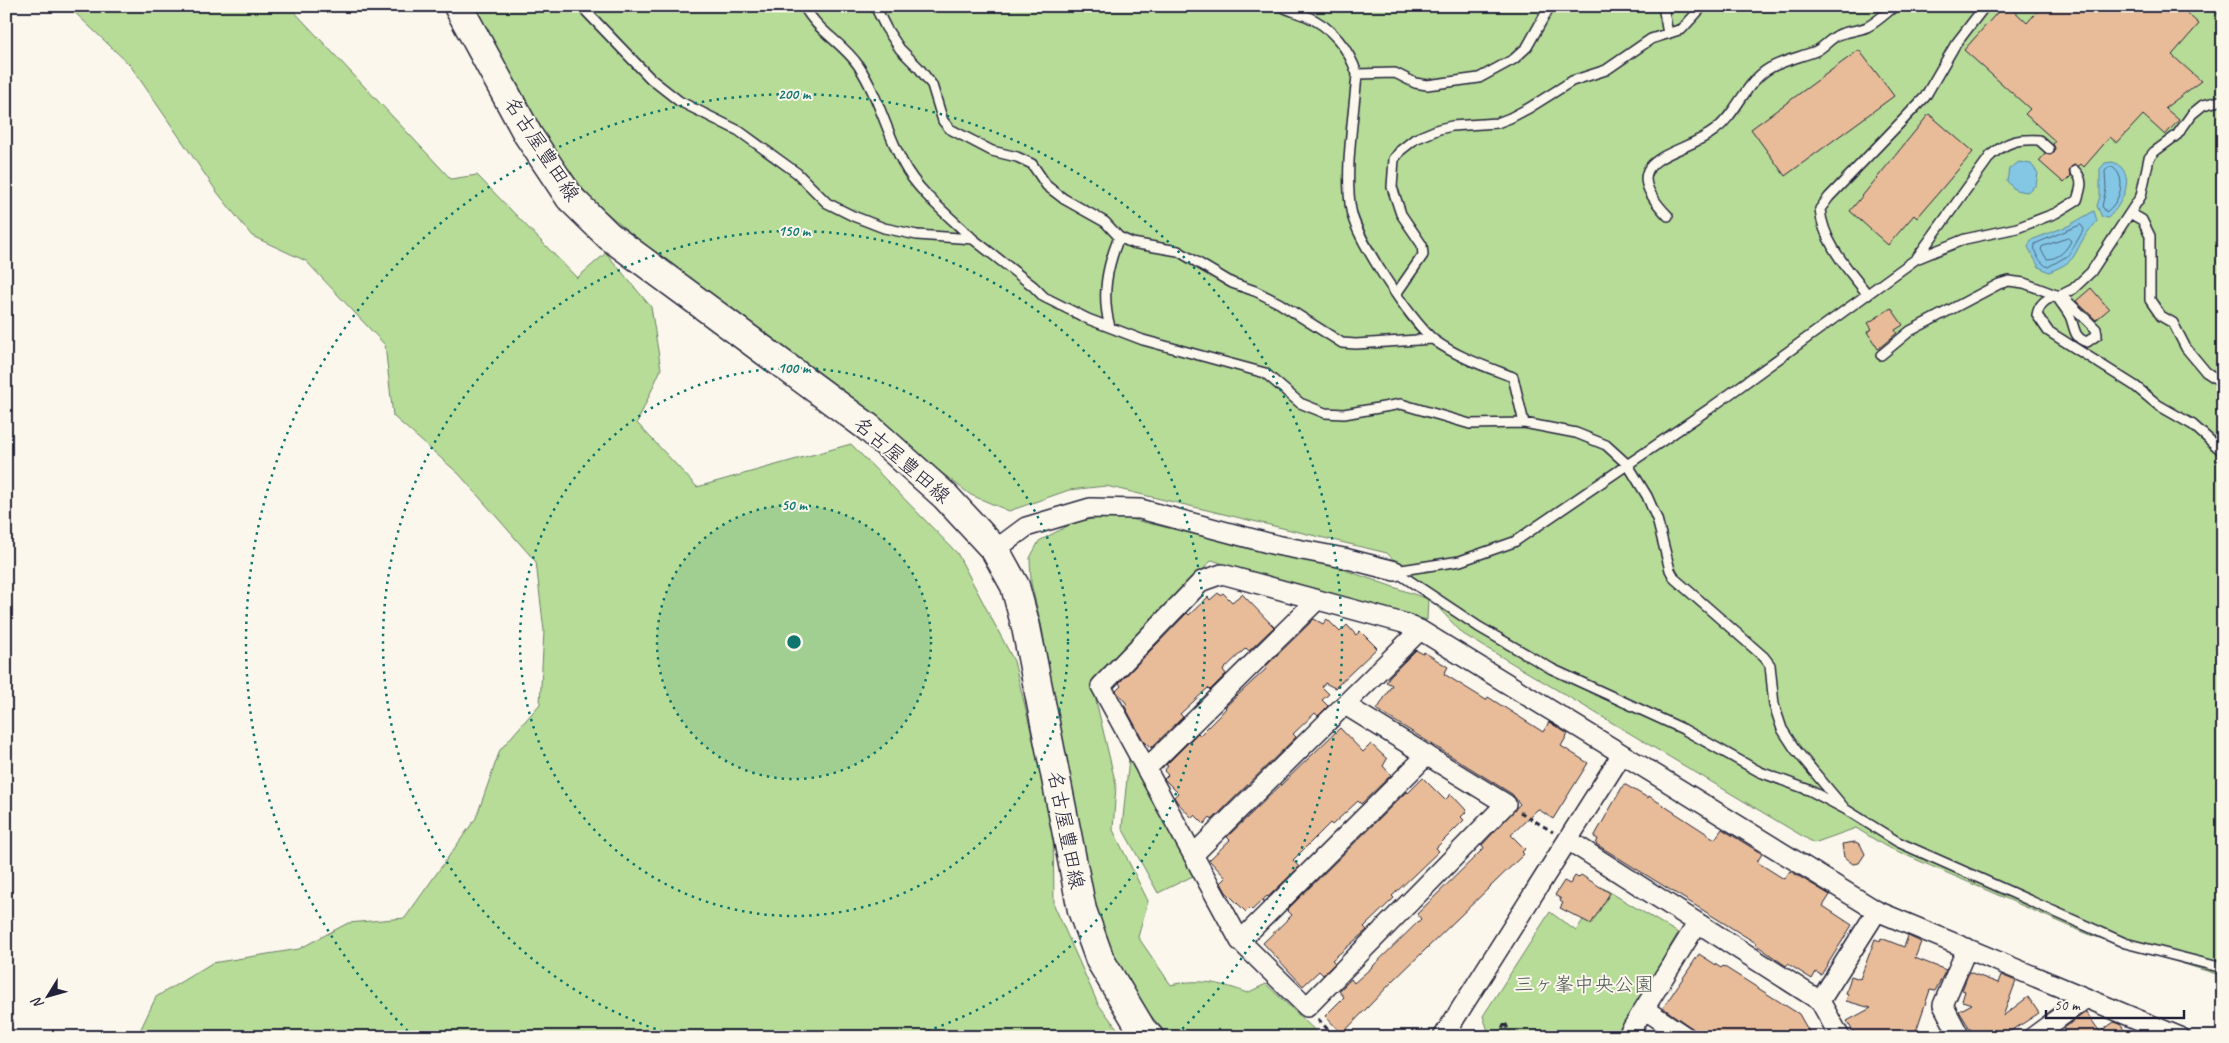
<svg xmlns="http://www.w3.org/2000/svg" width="2229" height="1043" font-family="Caveat,'Klee One',sans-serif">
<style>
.green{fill:#b6dc97;stroke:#6c7f69}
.water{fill:#84c7e5;stroke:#5d85a1}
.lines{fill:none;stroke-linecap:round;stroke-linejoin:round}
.shore{stroke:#49647f;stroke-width:1}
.building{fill:#e8bc98;stroke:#22223b}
.lane-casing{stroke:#22223b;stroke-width:12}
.street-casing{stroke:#22223b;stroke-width:22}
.primary-casing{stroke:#22223b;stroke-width:31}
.path{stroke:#22223b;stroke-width:3;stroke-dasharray:5 4;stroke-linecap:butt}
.lane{stroke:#fbf7ec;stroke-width:9}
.street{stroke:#fbf7ec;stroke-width:19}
.primary{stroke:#fbf7ec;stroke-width:28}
.ring{fill:none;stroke:#0f766e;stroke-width:2.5;stroke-dasharray:2.5 5}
.labels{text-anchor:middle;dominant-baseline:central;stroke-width:4;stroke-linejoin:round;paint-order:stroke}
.street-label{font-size:20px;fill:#22223b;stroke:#fbf7ec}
.park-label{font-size:20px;fill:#4e5a57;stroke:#fbf7ec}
.centre{fill:#0f766e;stroke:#fbf7ec;stroke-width:2.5}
.ring-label{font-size:15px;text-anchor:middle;font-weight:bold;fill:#0f766e;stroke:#fbf7ec;stroke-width:4;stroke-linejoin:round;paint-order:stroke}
</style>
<rect width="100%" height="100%" fill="#fbf7ec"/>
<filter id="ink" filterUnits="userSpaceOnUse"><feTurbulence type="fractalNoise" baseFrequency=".02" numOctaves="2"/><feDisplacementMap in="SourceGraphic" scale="10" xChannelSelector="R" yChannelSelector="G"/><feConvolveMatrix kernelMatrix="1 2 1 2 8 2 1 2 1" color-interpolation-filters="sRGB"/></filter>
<g filter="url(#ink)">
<path class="green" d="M68,6H289L451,179L477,175L577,278L606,253L651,307L661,369L637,423L697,487L851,444L957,553L1014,661L1053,821L1054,905L1098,1004L1124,1037H137L156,997L212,963L299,949L348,923L405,918L476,818L500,750L540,704L544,631L536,562L459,474L393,416L385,345L306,261L252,236L217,192L130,65Z
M471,6H2223V976L2090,935L1885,846L1856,828L1814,843L1463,634L1387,553L1106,486L1069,490L1009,511L971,495L670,268L590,198L539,130Z
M1117,516L1336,567L1428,599L1427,620L1240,570L1212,560L1100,675L1093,688L1116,785L1113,830L1148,901L1138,937L1171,985C1198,978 1222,983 1247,993L1266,984L1322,1037H1169L1136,998L1116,965L1084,881L1042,628L1031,583L1030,558L1039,541L1077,521Z
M1130,748L1195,875L1158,893L1122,828Z
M1603,888L1678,933L1617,1037H1490L1483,1016L1550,912L1576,931Z"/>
<path class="water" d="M2019,162L2031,164L2038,173L2036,185L2027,192L2015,190L2007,181L2009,169Z
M2113,162C2139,173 2122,205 2108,218L2102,217L2097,206L2100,196V169L2105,163Z
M2094,211L2097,221C2094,226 2090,229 2087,233C2071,257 2079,260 2049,272L2039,267L2028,247L2031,240L2068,226Z"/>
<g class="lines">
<path class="shore" d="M2112,167C2129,177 2119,204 2106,212L2102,206L2106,189L2105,171L2108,168Z
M2081,225L2084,229L2069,255L2048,267C2041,264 2032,252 2035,244Z
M2068,238L2071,241C2066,251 2058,259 2047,259L2041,250L2042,247Z"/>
</g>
<path class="building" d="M2003,6H2009L2027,23L2042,6H2179L2199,24L2172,55L2201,81L2165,108L2179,120L2165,135L2143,115L2117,143L2110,137L2084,167L2081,164L2079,166L2074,165L2071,167L2069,172L2071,176L2064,183L2039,161L2045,154L2050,155L2054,153L2055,148L2053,144L2055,141L2025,114L2030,109L1964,50Z
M1859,50L1894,96L1785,176L1751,129Z
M1929,114L1973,152L1917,218L1914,215L1888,245L1850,211Z
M2091,288L2109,309L2096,320L2076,301Z
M1891,308L1903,325L1895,330L1897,333L1878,349L1867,332L1872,329L1868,323Z
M1218,593L1220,595L1223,593L1232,602L1242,594L1274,627L1249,651L1246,648L1223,670L1226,674L1210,690L1208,688L1180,714L1183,717L1151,748L1143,740L1124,705L1127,704L1116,691L1121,686L1119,683L1187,613L1189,615L1208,597L1210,600Z
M1314,619L1323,624L1327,619L1340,632L1347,625L1356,635L1360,631L1377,648L1335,688L1325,683L1322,687L1329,694L1322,700L1328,706L1318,716L1315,713L1293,734L1296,737L1212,820L1210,817L1204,824L1195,815L1192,818L1178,803L1174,797L1178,793L1164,779L1168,775L1164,771L1168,766L1166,765L1198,733L1200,735L1220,715L1226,708L1225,707L1266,669L1265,667Z
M1416,650L1423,654L1424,652L1448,667L1444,674L1486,700L1488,697L1543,732L1549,722L1568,734L1561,746L1588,763L1553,819L1538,809L1511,835L1525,849L1522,852L1524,854L1392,982L1342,1034L1325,1016L1344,997L1339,991L1351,979L1354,983L1371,968L1421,919L1417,914L1484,848L1482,845L1520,804L1512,794L1377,710L1392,685L1386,682L1390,676Z
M1340,728L1363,752L1371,744L1387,759L1383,766L1391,775L1361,804L1358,801L1332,825L1330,823L1293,860L1299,867L1268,897L1267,896L1252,910L1250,908L1246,912L1226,892L1221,883L1226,878L1209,860L1230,840L1227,837Z
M1423,778L1445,800L1451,794L1467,811L1461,817L1464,820L1436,848L1439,851L1392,896L1394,898L1364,927L1367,930L1332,960L1335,963L1323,975L1319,971L1303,986L1263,943L1292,915L1287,910L1407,791L1408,793Z
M1624,784L1648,798L1649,796L1715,839L1722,829L1762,854L1757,862L1784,879L1790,871L1830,895L1823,906L1852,925L1821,975L1816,972L1812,979L1788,964L1786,966L1755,944L1756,943L1596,844L1598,839L1594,837Z
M1855,842L1860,844L1865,854L1859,863L1853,864L1844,857L1842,844Z
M1581,875L1610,893L1591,924L1560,908L1563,903L1560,901L1561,899L1555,895L1564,881L1570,884L1575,876L1578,878Z
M1908,936L1921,942L1915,958L1946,970L1935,991L1930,990L1914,1037H1856L1847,1021L1871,1008L1846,1001L1848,995L1846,994L1851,976L1860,979L1875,939L1880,941L1881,938L1904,947Z
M1699,954L1721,968L1723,966L1799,1014L1812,1037H1705L1663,1008Z
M1969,972L1998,983L2001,975L2016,981L2003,1016L2028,997L2039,1013L2002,1037H1975L1959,1011L1972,1004L1962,1001L1965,991L1962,990Z
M2086,1012L2100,1032L2114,1022L2120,1024L2129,1037H2070L2064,1028Z"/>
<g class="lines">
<defs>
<path id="lane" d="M581,6L651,79L679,101L739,131L797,173L827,203L853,216L884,228L917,235L973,239L1033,286L1044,297L1088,319L1143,340L1265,373L1300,403L1325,413L1344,414L1401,404L1470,424L1524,423L1576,433L1606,445L1628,465L1647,496L1657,519L1670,570L1675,579L1764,657L1770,665L1774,705L1782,729L1795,749L1845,809
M804,6C817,31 843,43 858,65C878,95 886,131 903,163C917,191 950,217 973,239
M875,6L886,28L900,49L919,68L932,85L943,121L950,129L992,151L1017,157L1032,164L1047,186L1064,199L1105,222L1119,237L1132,243L1178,251L1232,283L1255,291L1279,303L1342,343L1356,344L1433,339
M1280,6C1288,10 1298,13 1306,16C1331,26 1349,49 1357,74C1354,114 1344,172 1351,210C1355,237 1412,323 1434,340C1457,357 1487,367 1513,377L1524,423
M1663,6L1668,34
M2217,6L2223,10
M1357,74L1395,73L1415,83L1427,85L1479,78L1514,59L1527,47L1550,6
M2049,149L2039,140C2018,139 2008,141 1991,155L1916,259L1965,239L2017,228L2056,213L2077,200C2081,188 2084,180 2075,171
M2130,213L2142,220L2150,236V300L2161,316L2173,323L2186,348L2206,372L2223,383
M1668,216C1610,156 1681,157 1715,130C1737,114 1745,82 1770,68C1784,60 1801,57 1816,51C1824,47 1830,39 1838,35C1847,31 1858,31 1867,27C1877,22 1886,13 1895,6
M1396,294L1423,255L1422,245L1401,214L1392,187L1394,159L1401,150L1415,139L1439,129L1452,126L1497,123L1510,118L1529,108L1572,81L1606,70L1651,39L1682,29L1703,6
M1868,295C1848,269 1823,243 1820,209L1829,197L1925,97L1955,45L1985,6
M2061,295L2096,329L2097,335L2087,342C2073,338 2075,327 2070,316C2066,309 2060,302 2056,295C2045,300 2039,304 2037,315L2048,331L2135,386L2158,405L2193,425L2223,452
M1110,327C1101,295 1107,267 1119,237
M1881,355L1910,331L1999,284L2009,281L2024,283L2056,295H2061L2073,289L2091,272L2141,196L2149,158L2154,152L2177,135L2192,114L2203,105L2223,100
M1395,571L1479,627L1552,669L1683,729L1760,772L1809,790L1845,809L1898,842L2125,943L2223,968
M1395,571L1460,561L1514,542L1709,409L1916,259"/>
<path id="street" d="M995,550L1026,527L1090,508L1140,509L1276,545L1344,558L1395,571
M1345,705L1506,804L1307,1007L1240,941L1101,686L1202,581L1222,574L1403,623L1420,630L1622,754
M1146,769L1317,600
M1568,840L1820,1001L1840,1037
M1193,855L1420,630
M1240,941L1427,755
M2086,998L2180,1037
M1820,1001L1877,911
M1443,1037L1622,754L1877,911L2086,998L2033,1037
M1627,1037L1644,1009
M1686,1037L1644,1009L1697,924
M1960,1037L1943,1005L1967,948"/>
<path id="primary" d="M458,6L528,135L570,198L609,236L869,428L945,496L995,550L1015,586L1026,627L1082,910L1100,960L1142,1030L1149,1037"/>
</defs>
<use href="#lane" class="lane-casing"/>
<use href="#street" class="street-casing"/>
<use href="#primary" class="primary-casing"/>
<path class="path" d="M1520,812L1553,832
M1318,1019L1335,1037
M1499,1037L1505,1022L1511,1037"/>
<use href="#lane" class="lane"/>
<use href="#street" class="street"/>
<use href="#primary" class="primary"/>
</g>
</g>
<circle cx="794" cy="642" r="137" fill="#0f766e" fill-opacity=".12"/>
<g class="ring">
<circle cx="794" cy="642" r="137"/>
<circle cx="794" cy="642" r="274"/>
<path d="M677 1036A411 411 0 1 1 911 1036"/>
<path d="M413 1036A548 548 0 1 1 1175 1036"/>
</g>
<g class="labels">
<g class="street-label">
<text transform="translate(542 149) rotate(57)">名古屋豊田線</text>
<text transform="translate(902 460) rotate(41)">名古屋豊田線</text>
<text transform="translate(1066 830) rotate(79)">名古屋豊田線</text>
</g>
<g class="park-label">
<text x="1584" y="984">三ヶ峯中央公園</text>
</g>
</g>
<circle cx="794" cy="642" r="8" class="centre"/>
<g class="ring-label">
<text x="794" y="99">200 m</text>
<text x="794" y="236">150 m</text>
<text x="794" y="373">100 m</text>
<text x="794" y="510">50 m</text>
</g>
<rect width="2229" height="1043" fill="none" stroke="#fbf7ec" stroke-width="25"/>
<rect x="12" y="12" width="2204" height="1018" fill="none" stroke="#22223b" stroke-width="2" filter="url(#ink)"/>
<g transform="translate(48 996) rotate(233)" stroke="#fbf7ec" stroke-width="4" paint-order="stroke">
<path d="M0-4L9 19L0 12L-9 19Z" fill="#22223b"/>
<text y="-8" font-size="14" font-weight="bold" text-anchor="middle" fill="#22223b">N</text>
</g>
<path d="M2046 1010v8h138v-8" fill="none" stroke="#22223b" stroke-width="2.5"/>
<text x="2054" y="1010" font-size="15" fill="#22223b" stroke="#fbf7ec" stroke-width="4" paint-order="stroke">50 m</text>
</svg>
